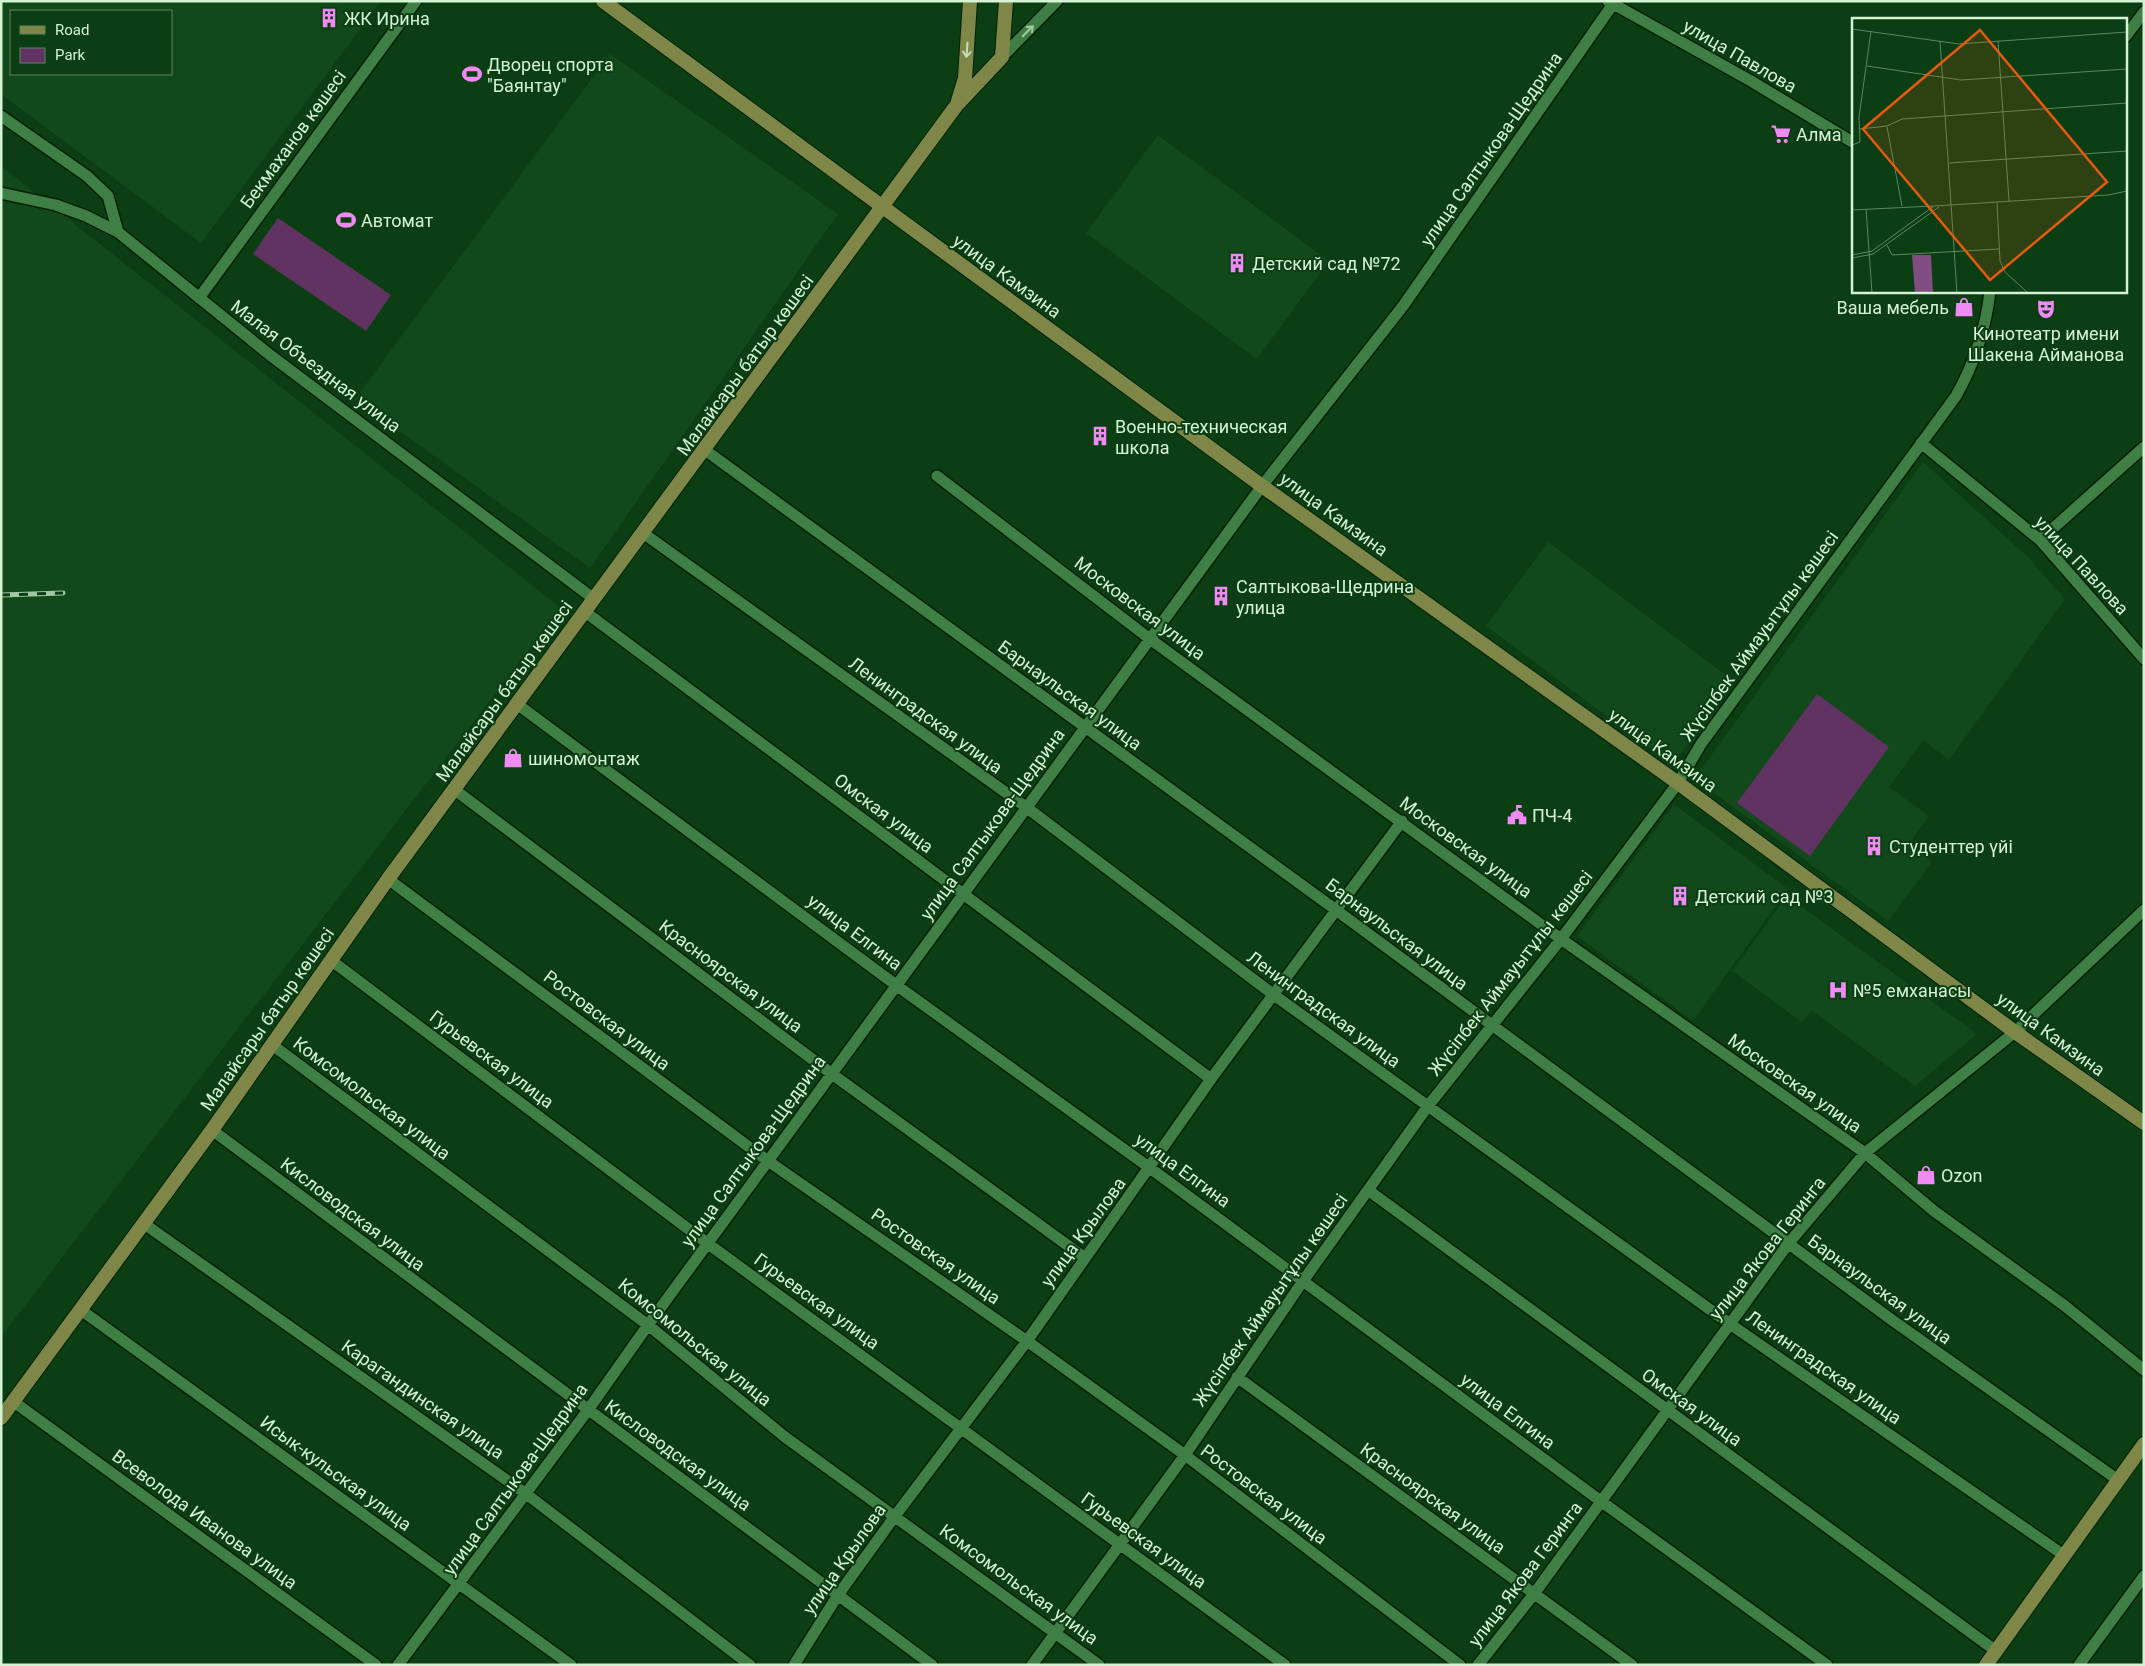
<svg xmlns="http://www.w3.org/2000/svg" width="2145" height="1666" font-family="Roboto,sans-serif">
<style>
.built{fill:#11491a;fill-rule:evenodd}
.green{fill:#603362}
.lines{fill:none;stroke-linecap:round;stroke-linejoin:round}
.minor-casing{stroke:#012205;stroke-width:14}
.major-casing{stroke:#012205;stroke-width:16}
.minor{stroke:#3f7e44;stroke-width:11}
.major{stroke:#7f8748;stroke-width:14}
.rail-casing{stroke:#a1c6a3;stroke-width:5}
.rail{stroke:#0c3e13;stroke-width:3;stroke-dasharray:9;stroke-linecap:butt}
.oneway{stroke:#a0cba2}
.oneway2{stroke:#c3deb8}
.labels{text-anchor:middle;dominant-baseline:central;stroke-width:4;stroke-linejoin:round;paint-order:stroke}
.poi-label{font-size:18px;fill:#d4f4d4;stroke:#0c3e13;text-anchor:start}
.street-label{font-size:18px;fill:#d4f4d4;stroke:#0c3e13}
.inset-road{fill:none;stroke:#5c8760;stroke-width:1}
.view{fill:#e8590c;fill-opacity:0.15;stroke:#e8590c;stroke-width:2.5}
.inset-edge{fill:none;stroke:#d4f4d4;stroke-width:2.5}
</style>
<rect width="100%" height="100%" fill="#0c3e13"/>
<path class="built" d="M1,1H381L201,243L1,94ZM171,11V74H11V11Z
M610,54L838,214L590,568L355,399Z
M1158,135L1329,261L1257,359L1086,233Z
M1,166L561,608L1,1337Z
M1923,462L2028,557L2065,599L1949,760L1923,740L1889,787L1929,816L1908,845L1932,862L1888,921L1703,785L1697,775Z
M1548,542L1735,682L1672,765L1486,626Z
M1674,804L1788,889L1693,1021L1577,936Z
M1787,896L1977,1034L1915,1086L1811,1010L1802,1022L1732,971Z"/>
<path class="green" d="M278,218L391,295L366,331L253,254Z
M1817,694L1889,747L1810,856L1737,803Z"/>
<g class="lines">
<defs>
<path id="minor" d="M1608,1L1751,81L1854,143
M2126,36L2144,12
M1002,57L1057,1
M1,116L87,176L108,196L118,232
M1,193L56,205L86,216L118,232L270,355L594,599
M199,298L416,1
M1921,443L2040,540L2144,659
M705,450L1336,910L1892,1320L2118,1480
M937,476L1150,639L1561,939L1865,1153L1934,1211L2065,1306L2144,1370
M643,533L1026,807L1274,995L1730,1324L2065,1556
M2040,540L2144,447
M584,611L1211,1079
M517,704L896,985L1150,1168L1602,1502L1827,1665
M455,790L832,1074L1085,1258
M388,879L768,1161L1027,1341L1185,1455L1460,1665
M332,961L707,1243L1285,1665
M271,1044L648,1325L785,1437L1099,1665
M212,1130L932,1665
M1368,1190L1996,1651
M143,1223L525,1493L750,1665
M81,1310L571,1665
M1237,1377L1632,1665
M14,1402L376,1665
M398,1665L588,1410L648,1325L1262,486L1403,306L1613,4
M794,1665L838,1595L895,1516L1027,1341L1211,1079L1402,821
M1032,1665L1185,1455L1303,1281L1428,1106L1561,939L1678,783L1701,744L1956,396C1974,364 1986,328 1990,291
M1478,1665L1534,1594L1788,1244L1865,1153L2015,1032L2144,910
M2079,1665L2144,1576"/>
<path id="major" d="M603,1L1262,486L1678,783L2015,1032L2144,1123
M958,101L965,78L970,1
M1,1418L212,1130L388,879L956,106L1002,57L1006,1
M1986,1665L2144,1444"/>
</defs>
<use href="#minor" class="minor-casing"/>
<use href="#major" class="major-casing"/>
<use href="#minor" class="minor"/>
<use href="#major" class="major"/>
<defs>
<path id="rail" d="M1,595L63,593"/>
</defs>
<use href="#rail" class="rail-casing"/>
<use href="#rail" class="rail"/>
</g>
<defs><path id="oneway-shaft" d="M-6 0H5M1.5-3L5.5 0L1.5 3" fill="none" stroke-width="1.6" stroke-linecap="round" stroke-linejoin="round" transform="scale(1.25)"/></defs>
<use class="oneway" href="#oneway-shaft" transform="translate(1028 31) rotate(-45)"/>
<use class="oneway2" href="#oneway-shaft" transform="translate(967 50) rotate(94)"/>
<defs>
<symbol id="building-bare" viewBox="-9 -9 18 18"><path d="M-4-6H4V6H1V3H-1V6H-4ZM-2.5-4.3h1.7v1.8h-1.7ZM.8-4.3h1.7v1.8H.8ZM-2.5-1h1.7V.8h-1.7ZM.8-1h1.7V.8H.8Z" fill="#f08bf5" stroke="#0c3e13" stroke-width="2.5" paint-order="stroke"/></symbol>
<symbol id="stadium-bare" viewBox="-9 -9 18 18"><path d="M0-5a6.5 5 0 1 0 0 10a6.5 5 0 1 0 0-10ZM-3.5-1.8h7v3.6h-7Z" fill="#f08bf5" stroke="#0c3e13" stroke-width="2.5" paint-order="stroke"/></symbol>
<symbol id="supermarket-bare" viewBox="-9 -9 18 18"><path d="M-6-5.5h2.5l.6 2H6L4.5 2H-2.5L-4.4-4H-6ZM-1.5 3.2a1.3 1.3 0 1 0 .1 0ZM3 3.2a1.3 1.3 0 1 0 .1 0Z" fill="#f08bf5" stroke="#0c3e13" stroke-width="2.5" paint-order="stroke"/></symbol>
<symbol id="shop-bare" viewBox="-9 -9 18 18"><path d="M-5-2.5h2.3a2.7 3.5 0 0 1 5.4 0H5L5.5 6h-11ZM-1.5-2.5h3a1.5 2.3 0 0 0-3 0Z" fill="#f08bf5" stroke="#0c3e13" stroke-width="2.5" paint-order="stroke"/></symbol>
<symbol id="theatre-bare" viewBox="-9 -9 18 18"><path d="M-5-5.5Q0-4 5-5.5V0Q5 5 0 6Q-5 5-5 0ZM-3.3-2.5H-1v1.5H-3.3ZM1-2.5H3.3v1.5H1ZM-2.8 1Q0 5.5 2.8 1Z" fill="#f08bf5" stroke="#0c3e13" stroke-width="2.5" paint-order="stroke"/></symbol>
<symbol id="civic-bare" viewBox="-9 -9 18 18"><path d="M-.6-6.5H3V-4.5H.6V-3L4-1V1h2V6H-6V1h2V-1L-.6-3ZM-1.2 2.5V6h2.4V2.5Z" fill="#f08bf5" stroke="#0c3e13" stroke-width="2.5" paint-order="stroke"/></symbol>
<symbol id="hospital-bare" viewBox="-9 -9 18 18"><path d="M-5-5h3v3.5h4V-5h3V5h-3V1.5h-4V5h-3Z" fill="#f08bf5" stroke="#0c3e13" stroke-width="2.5" paint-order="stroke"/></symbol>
</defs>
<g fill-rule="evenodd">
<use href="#building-bare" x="315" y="4" width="28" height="28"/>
<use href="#stadium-bare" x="458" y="60" width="28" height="28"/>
<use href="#supermarket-bare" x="1767" y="120" width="28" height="28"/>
<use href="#stadium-bare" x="332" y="206" width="28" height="28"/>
<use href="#building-bare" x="1223" y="249" width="28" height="28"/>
<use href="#shop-bare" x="1950" y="293" width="28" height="28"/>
<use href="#theatre-bare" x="2032" y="295" width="28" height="28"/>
<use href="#building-bare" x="1086" y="422" width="28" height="28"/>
<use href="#building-bare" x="1207" y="582" width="28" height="28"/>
<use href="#shop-bare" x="499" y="744" width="28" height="28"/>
<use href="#civic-bare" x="1503" y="801" width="28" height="28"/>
<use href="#building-bare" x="1860" y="832" width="28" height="28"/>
<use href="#building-bare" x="1666" y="882" width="28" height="28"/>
<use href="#hospital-bare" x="1824" y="976" width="28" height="28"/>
<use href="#shop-bare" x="1912" y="1161" width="28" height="28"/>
</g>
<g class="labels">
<g class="poi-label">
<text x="344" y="18">ЖК Ирина</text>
<text x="487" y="64">Дворец спорта<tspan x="487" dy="21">"Баянтау"</tspan></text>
<text x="1796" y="134">Алма</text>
<text x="361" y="220">Автомат</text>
<text x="1252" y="263">Детский сад №72</text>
<text x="1949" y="307" text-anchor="end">Ваша мебель</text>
<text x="2046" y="333" text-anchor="middle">Кинотеатр имени<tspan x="2046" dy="21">Шакена Айманова</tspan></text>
<text x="1115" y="426">Военно-техническая<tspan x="1115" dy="21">школа</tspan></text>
<text x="1236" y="586">Салтыкова-Щедрина<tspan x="1236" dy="21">улица</tspan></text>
<text x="528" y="758">шиномонтаж</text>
<text x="1532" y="815">ПЧ-4</text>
<text x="1889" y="846">Студенттер үйі</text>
<text x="1695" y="896">Детский сад №3</text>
<text x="1853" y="990">№5 емханасы</text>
<text x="1941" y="1175">Ozon</text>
</g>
<g class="street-label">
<text transform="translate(1740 56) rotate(30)">улица Павлова</text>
<text transform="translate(293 139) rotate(-54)">Бекмаханов көшесі</text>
<text transform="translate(1491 149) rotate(-55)">улица Салтыкова-Щедрина</text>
<text transform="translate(1007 276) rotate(36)">улица Камзина</text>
<text transform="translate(745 365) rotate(-54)">Малайсары батыр көшесі</text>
<text transform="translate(316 366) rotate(37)">Малая Объездная улица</text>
<text transform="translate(1334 514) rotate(36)">улица Камзина</text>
<text transform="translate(2082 565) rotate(47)">улица Павлова</text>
<text transform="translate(1140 608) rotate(37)">Московская улица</text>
<text transform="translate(1759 636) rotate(-54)">Жүсіпбек Аймауытұлы көшесі</text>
<text transform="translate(504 691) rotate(-54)">Малайсары батыр көшесі</text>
<text transform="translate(1070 695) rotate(36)">Барнаульская улица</text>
<text transform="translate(926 715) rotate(36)">Ленинградская улица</text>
<text transform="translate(1663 750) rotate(36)">улица Камзина</text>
<text transform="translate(884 813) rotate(37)">Омская улица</text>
<text transform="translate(992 824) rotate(-54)">улица Салтыкова-Щедрина</text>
<text transform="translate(1466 847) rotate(36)">Московская улица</text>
<text transform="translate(855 932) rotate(37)">улица Елгина</text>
<text transform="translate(1397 934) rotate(37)">Барнаульская улица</text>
<text transform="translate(1510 973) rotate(-52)">Жүсіпбек Аймауытұлы көшесі</text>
<text transform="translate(731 976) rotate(37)">Красноярская улица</text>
<text transform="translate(1324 1009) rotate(36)">Ленинградская улица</text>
<text transform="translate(267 1019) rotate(-55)">Малайсары батыр көшесі</text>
<text transform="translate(607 1020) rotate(37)">Ростовская улица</text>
<text transform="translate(2051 1034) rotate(36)">улица Камзина</text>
<text transform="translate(492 1059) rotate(37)">Гурьевская улица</text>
<text transform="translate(1795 1083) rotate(35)">Московская улица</text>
<text transform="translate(372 1098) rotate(37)">Комсомольская улица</text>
<text transform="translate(753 1151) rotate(-54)">улица Салтыкова-Щедрина</text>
<text transform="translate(1183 1170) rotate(36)">улица Елгина</text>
<text transform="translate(353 1214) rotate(37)">Кисловодская улица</text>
<text transform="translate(1083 1232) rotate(-54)">улица Крылова</text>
<text transform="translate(1767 1248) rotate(-52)">улица Якова Геринга</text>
<text transform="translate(936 1256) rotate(35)">Ростовская улица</text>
<text transform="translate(1880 1289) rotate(36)">Барнаульская улица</text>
<text transform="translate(1270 1300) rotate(-55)">Жүсіпбек Аймауытұлы көшесі</text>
<text transform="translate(817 1301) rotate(36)">Гурьевская улица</text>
<text transform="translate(695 1342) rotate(39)">Комсомольская улица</text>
<text transform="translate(1824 1367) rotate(35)">Ленинградская улица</text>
<text transform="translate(423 1399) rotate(35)">Карагандинская улица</text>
<text transform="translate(1692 1407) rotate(36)">Омская улица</text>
<text transform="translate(1508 1411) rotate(37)">улица Елгина</text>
<text transform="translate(678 1455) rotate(36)">Кисловодская улица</text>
<text transform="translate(336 1473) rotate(36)">Исык-кульская улица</text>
<text transform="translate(515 1479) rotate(-54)">улица Салтыкова-Щедрина</text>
<text transform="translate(1264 1494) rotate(37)">Ростовская улица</text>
<text transform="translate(1433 1498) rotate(36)">Красноярская улица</text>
<text transform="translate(205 1519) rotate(36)">Всеволода Иванова улица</text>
<text transform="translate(1144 1540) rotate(36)">Гурьевская улица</text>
<text transform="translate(844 1559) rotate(-55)">улица Крылова</text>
<text transform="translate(1525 1574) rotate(-53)">улица Якова Геринга</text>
<text transform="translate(1019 1584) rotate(36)">Комсомольская улица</text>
</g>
</g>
<g transform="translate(1852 18)">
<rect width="275" height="275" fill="#0c3e13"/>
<path d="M60,237H79L81,275H63Z" fill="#804e82"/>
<path class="inset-road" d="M0,11L107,26L275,14M88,23L105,275M146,23L157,183M15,48L109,62L275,51M35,109L50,188M8,111L35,108L50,101L275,85M0,127L8,124L7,99L19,13M97,145L275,133M145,185L148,243L153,254L176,275M14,191L20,275M0,192L81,188M35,227L40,237L147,231M0,237L20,233L82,188L256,177L275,173M0,240L21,236L87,189"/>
<path class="view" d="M128,12L255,164L138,262L11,111Z"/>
<rect width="275" height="275" class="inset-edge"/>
</g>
<rect width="2145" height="1666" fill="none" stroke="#d4f4d4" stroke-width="5"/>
<rect x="10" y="10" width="162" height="65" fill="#0c3e13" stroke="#5c8760"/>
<rect x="20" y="26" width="25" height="8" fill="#7f8748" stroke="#5c8760"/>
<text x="55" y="35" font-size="15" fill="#d4f4d4">Road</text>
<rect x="20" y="48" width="25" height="15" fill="#603362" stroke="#5c8760"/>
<text x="55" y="60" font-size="15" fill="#d4f4d4">Park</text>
</svg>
